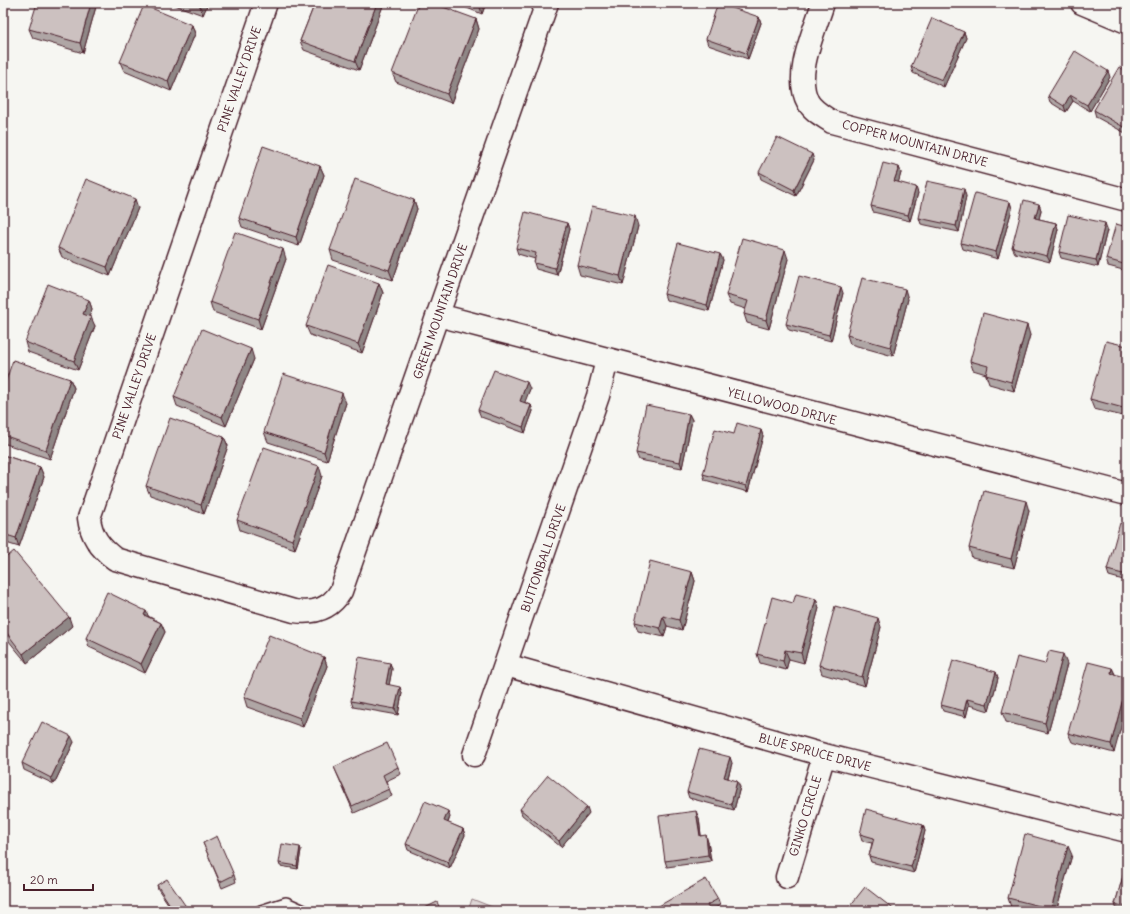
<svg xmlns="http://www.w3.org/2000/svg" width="1130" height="914" font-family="Delius,sans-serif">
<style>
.green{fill:#ddd6d5;stroke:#947a80}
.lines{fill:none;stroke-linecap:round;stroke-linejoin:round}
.service-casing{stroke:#4a1f2b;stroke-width:14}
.minor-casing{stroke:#4a1f2b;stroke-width:25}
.service{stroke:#f6f6f2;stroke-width:11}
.minor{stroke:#f6f6f2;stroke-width:22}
.wall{fill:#afa6a5;stroke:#4a1f2b}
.shaded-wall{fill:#8f8786;stroke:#4a1f2b}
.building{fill:#ccc1c0;stroke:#4a1f2b}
.labels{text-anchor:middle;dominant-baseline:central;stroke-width:3;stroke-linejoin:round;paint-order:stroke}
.street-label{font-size:12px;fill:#4a1f2b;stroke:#f6f6f2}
</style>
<rect width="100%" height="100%" fill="#f6f6f2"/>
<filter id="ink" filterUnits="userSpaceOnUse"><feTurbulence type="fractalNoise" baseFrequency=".025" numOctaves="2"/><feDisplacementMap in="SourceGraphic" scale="8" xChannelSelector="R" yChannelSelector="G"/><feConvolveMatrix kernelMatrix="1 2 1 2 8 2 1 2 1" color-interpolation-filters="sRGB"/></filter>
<g filter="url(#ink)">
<path class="green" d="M472,899L502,911H468Z"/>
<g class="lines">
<defs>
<path id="service" d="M261,911L286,903L304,911"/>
<path id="minor" d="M266,3L89,518C91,536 100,548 115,559L294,611C315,614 330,609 341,591L547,3
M823,3C815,30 793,75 808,102C813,111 823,116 832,122L1127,200
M1082,3L1127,22
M438,315L1127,494
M506,665L824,755L1127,831
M474,755L598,396L607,360
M787,877L824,755"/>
</defs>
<use href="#service" class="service-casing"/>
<use href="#minor" class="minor-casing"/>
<use href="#service" class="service"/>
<use href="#minor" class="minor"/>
</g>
<path class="wall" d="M97,3L83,53L33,38L29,29Z
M169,3H208L203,15Z
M315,3H384L359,70L304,50L300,41Z
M454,3H486L482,14Z
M747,3H756L755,6Z
M904,3H917L916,7Z
M759,17L761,23L748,59L708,45L706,39Z
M476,19L479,29L451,103L396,82L392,73Z
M192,25L195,34L171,91L124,71L120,62Z
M964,32L966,38L944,87L913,73L911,67Z
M1127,71V134L1096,117L1094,110Z
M1110,77L1090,111L1073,101L1066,112L1050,102L1048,96Z
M814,160L796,196L761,179L759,172Z
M320,166L324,175L299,246L242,227L239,218Z
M899,167L901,173L898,182L918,193L910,221L873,212L871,206Z
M966,196L959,232L921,224L919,218Z
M414,200L417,209L393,280L333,260L330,250Z
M1010,202L1012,209L998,259L963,249L961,243Z
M1039,204L1041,210L1039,219L1056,223L1058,229L1050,262L1015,253L1012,247Z
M138,208L110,276L62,257L58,248Z
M567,223L569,229L557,275L536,269L534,263L535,259L518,254L516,248Z
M1105,223L1107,230L1098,267L1061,258L1059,252Z
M638,226L623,285L580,275L577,265Z
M1127,227V271L1108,266L1106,259Z
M720,254L723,260L709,311L666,300L664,294Z
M286,259L261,329L213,312L210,302Z
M788,259L769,329L747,323L744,314L746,309L730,304L726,295Z
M379,283L383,293L362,353L310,335L306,326Z
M843,293L831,341L789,330L786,324Z
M908,299L893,356L850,344L847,335Z
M89,300L92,309L89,316L95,326L78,370L28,352L25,342Z
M1030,335L1014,391L989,384L986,375V374L973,370L970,361Z
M1127,346V417L1094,409L1090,399Z
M254,359L226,426L177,406L174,397Z
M70,379L74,388L50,459L3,443V389Z
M530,389L524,402L531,405L533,411L525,433L481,417L478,410Z
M346,403L327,461L268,442L264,432Z
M689,414L692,420L682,468L639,460L636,453Z
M761,430L763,436L748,492L705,480L703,474Z
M224,437L228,446L204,514L150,495L146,486Z
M3,455L40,467L44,477L19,547L3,542Z
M322,476L295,549L240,530L237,520Z
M1029,511L1014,568L972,558L969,548Z
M1127,524V581L1109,576L1107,570Z
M3,560L72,626L27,663L3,634Z
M692,572L695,581L682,630L667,626L664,637L638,631L635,622Z
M816,599L819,608L804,663L789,659L786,670L760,663L757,654L793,603Z
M146,611L148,616L161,623L165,632L145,673L89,647L86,638Z
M881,627L865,686L822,674L819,665Z
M324,657L327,666L303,727L247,707L244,697Z
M390,663L392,669L389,685L402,693L398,715L353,707L351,701Z
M1045,664H1067L1048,733L1006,722L1002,712Z
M1112,668L1115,674L1114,753L1072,742L1068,733Z
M996,672L998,678L989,711L969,705L966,717L943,711L941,705Z
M74,742L54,784L24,770L22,763Z
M732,763L728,778L740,787L734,810L689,798L687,792Z
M334,767H398L401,774L386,781L392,796L354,813Z
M520,809L589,813L561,847L522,815Z
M450,817L448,823L463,829L465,835L450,868L408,850L406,844Z
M699,818L701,836L708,842L711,861L667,867L665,861Z
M923,825L925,831L914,873L871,862L869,856L872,843L862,841L860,834Z
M203,843L234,875L236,882L222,888Z
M300,847L301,850L298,869L280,866L279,863Z
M1072,855L1056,911H1025L1011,907L1008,898Z
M1127,862V911H1120L1117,910L1115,904Z
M157,885L188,911H173L158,889Z
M718,899L720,905L710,911H659L657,907Z"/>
<path class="shaded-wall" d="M91,3H97L83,53L80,43Z
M201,3H208L203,15L200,6Z
M377,3H384L359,70L355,61Z
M479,3H486L482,14L479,4Z
M914,3H917L916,7Z
M759,17L761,23L748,59L746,53Z
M476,19L479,29L451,103L447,94Z
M192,25L195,34L171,91L168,81Z
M964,32L966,38L944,87L942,80Z
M1108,71L1110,77L1090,111L1087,105Z
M1070,95L1073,101L1066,112L1064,106Z
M812,154L814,160L796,196L794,190Z
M320,166L324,175L299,246L296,237Z
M899,167L901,173L897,188L894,181Z
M916,187L918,193L910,221L908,215Z
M964,189L966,196L959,232L956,226Z
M135,199L138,208L110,276L107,267Z
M414,200L417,209L393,280L389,270Z
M1010,202L1012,209L998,259L996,252Z
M1039,204L1041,210L1038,224L1035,218Z
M635,216L638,226L623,285L620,276Z
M567,223L569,229L557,275L555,268Z
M1056,223L1058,229L1050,262L1047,256Z
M1105,223L1107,230L1098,267L1096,260Z
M283,249L286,259L261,329L258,319Z
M785,250L788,259L769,329L766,320Z
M720,254L723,260L709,311L707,305Z
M379,283L383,293L362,353L358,344Z
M841,287L843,293L831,341L829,335Z
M905,289L908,299L893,356L890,347Z
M89,300L92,309L87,323L83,314Z
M91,317L95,326L78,370L74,361Z
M1027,325L1030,335L1014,391L1011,382Z
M251,349L254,359L226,426L222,417Z
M70,379L74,388L50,459L46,450Z
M527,382L530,389L523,407L520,401Z
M342,393L346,403L327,461L324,452Z
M531,405L533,411L525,433L523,427Z
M689,414L692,420L682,468L680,462Z
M761,430L763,436L748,492L746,486Z
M224,437L228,446L204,514L201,505Z
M319,466L322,476L295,549L292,540Z
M40,467L44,477L19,547L16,538Z
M1026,501L1029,511L1014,568L1011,559Z
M692,572L695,581L682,630L679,620Z
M816,599L819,608L804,663L801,653Z
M146,611L150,620L144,615Z
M663,616L667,626L664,637L660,628Z
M69,617L72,626L27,663L23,654Z
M878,618L881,627L865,686L862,677Z
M161,623L165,632L145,673L141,664Z
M785,650L789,659L786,670L783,661Z
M1063,654L1067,664L1048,733L1045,723Z
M324,657L327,666L303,727L300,718Z
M390,663L392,669L388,691L386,684Z
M1112,668L1116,677L1111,673Z
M996,672L998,678L989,711L987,704Z
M1127,683V705L1114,753L1111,744Z
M400,687L402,693L398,715L395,709Z
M967,699L969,705L966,717L964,711Z
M71,736L74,742L54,784L51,778Z
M730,757L732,763L726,784L724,777Z
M737,781L740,787L734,810L731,804Z
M587,807L589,813L561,847L559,841Z
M448,811L450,817L446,827L444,821Z
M696,811L699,818L702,843L700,836Z
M923,825L925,831L914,873L911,867Z
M463,829L465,835L450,868L448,862Z
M706,835L708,842L711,861L708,855Z
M1068,846L1072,855L1056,911H1051V909Z
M300,847L301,850L298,869L297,866Z
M187,908L188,911H182Z"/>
<path class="building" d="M37,3H91L80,43L29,29Z
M192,3H201L200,6Z
M315,3H377L355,61L300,41Z
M419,3H432L476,19L447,94L392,73Z
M718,3L759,17L746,53L706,39Z
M144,5L192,25L168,81L120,62Z
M932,18L964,32L942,80L911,67Z
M1075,51L1108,71L1087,105L1070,95L1064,106L1048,96Z
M1119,67L1127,71V129L1094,110Z
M777,137L812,154L794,190L759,172Z
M263,146L320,166L296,237L239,218Z
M883,163L899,167L894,181L916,187L908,215L871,206Z
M86,179L135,199L107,267L58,248Z
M355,179L414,200L389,270L330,250Z
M927,181L964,189L956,226L919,218Z
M975,193L1010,202L996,252L961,243Z
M1024,200L1039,204L1035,218L1056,223L1047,256L1012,247Z
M592,206L635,216L620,276L577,265Z
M525,212L567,223L555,268L534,263L536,253L516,248Z
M1068,215L1105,223L1096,260L1059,252Z
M1116,224L1127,227V265L1106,259Z
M235,232L283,249L258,319L210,302Z
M742,238L785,250L766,320L744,314L748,301L726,295Z
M678,243L720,254L707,305L664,294Z
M328,265L379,283L358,344L306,326Z
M799,276L841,287L829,335L786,324Z
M862,278L905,289L890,347L847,335Z
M48,284L89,300L83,314L91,317L74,361L25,342Z
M983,313L1027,325L1011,382L986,375L988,366L970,361Z
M202,329L251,349L222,417L174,397Z
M1106,341L1127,346V409L1090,399Z
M13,360L70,379L46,450L3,435V389Z
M494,370L527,382L520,401L531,405L523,427L478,410Z
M283,374L342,393L324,452L264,432Z
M646,405L689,414L680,462L636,453Z
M170,418L224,437L201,505L146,486Z
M737,423L761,430L746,486L703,474L715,429L734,434Z
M264,447L319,466L292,540L237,520Z
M3,455L40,467L16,538L3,534Z
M984,491L1026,501L1011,559L969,548Z
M1120,523L1127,524V575L1107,570Z
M14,551L69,617L23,654L3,628V560Z
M650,561L692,572L679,620L663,616L660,628L635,622Z
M107,592L146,611L144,615L161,623L141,664L86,638Z
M796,594L816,599L801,653L785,650L783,661L757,654L772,597L793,603Z
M835,606L878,618L862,677L819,665Z
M269,635L324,657L300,718L244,697Z
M1049,651L1063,654L1045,723L1002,712L1017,657L1045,664Z
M359,657L390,663L386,684L400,687L395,709L351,701Z
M953,660L996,672L987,704L967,699L964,711L941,705Z
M1088,662L1112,668L1111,673L1127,678V683L1111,744L1068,733Z
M42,722L71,736L51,778L22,763Z
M387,743L398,767L383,775L389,789L352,806L334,767Z
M699,749L730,757L724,777L737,781L731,804L687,792Z
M548,775L587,807L559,841L520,809Z
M425,801L448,811L444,821L463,829L448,862L406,844Z
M866,809L923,825L911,867L869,856L874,838L860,834Z
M696,811L700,836L706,835L708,855L665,861L659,816Z
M1025,834L1068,846L1051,909L1008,898Z
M217,836L234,875L220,882L203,843Z
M282,844L300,847L297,866L279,863Z
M1127,862V907L1115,904Z
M167,879L187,908L182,911H174L157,885Z
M706,879L718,899L707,905L710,911H660L657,907Z
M865,887L896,911H846Z
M437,902L441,911H419Z"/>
</g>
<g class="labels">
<g class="street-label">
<text transform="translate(239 79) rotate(-71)">PINE VALLEY DRIVE</text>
<text transform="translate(915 143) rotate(15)">COPPER MOUNTAIN DRIVE</text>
<text transform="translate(440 311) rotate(-71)">GREEN MOUNTAIN DRIVE</text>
<text transform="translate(134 386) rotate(-71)">PINE VALLEY DRIVE</text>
<text transform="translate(782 406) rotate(15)">YELLOWOOD DRIVE</text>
<text transform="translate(543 558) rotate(-71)">BUTTONBALL DRIVE</text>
<text transform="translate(815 752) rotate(15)">BLUE SPRUCE DRIVE</text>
<text transform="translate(805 816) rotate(-73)">GINKO CIRCLE</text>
</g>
</g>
<rect width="1130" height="914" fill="none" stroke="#f6f6f2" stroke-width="16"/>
<rect x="8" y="8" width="1114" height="898" fill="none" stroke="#4a1f2b" stroke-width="1.5" filter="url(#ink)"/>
<path d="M24 884v6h69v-6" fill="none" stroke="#4a1f2b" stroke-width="2"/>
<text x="30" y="884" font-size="12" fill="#4a1f2b" stroke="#f6f6f2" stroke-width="3" paint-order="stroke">20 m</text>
</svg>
